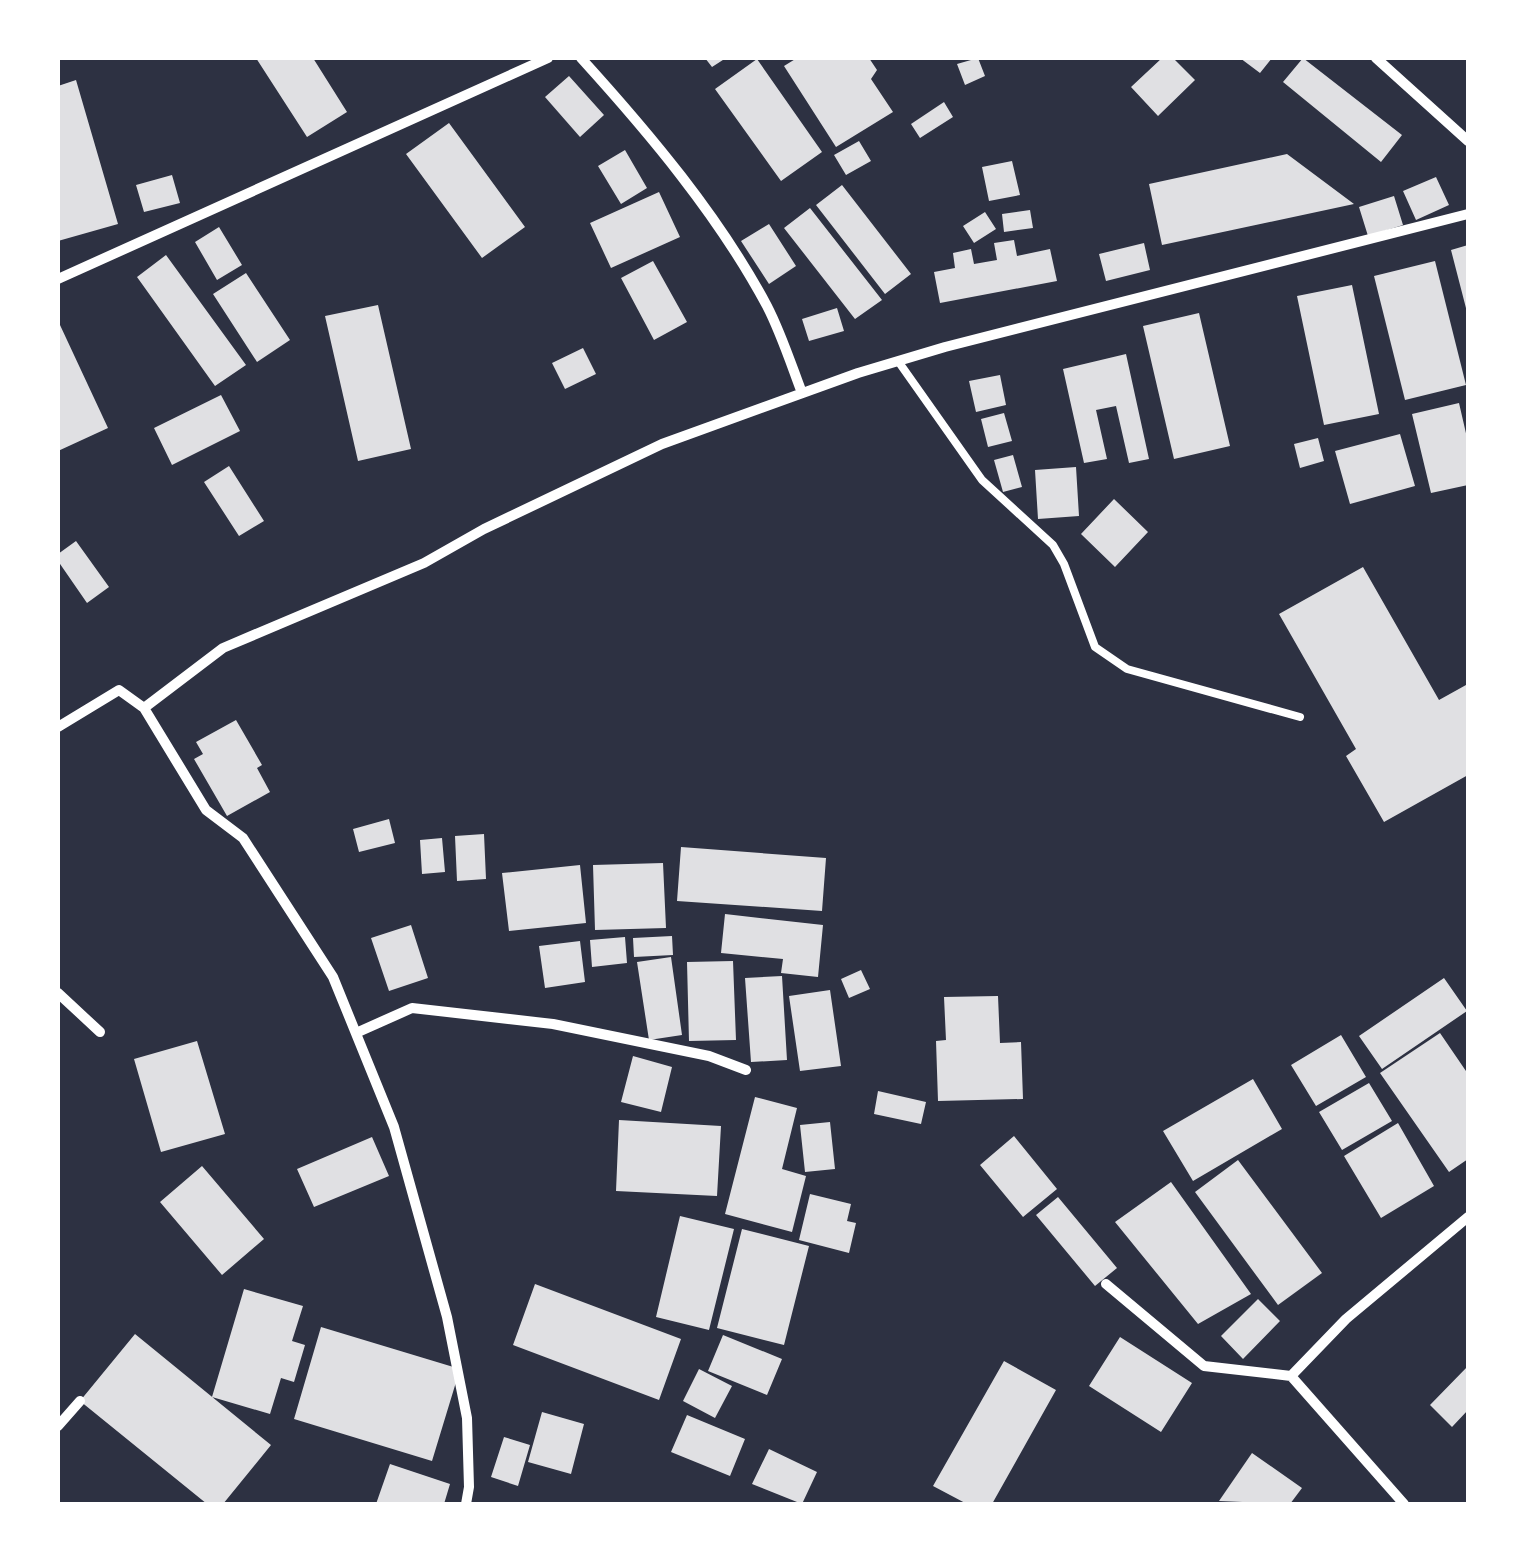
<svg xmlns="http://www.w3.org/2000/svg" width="1526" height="1562" font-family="Figtree,sans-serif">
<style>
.building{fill:#e0e0e3}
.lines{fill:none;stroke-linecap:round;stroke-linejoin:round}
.service{stroke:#fff;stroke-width:8}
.minor{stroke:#fff;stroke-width:10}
</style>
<rect width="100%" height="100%" fill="#2d3142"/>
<path class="building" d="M256,58H313L347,112L307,137Z
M705,58H726L712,67Z
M797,58H869L877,70L871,79L893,112L836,147L784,66Z
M978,58L985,76L965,85L957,64Z
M1162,58H1173L1195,80L1158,116L1131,87Z
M1240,58H1272L1260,73Z
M1303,58L1402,135L1381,162L1283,82Z
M757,59L822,152L781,181L715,89Z
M569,76L604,115L580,137L545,97Z
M76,80L118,224L58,241V86Z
M944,102L953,117L920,138L911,124Z
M449,123L525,227L482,258L406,154Z
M859,141L871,161L846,175L834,155Z
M625,150L647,188L621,204L598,166Z
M1287,154L1354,204L1162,245L1149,184Z
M1012,161L1020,195L989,201L982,167Z
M172,175L180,203L144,212L136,185Z
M1436,177L1449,205L1416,220L1403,191Z
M842,185L911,274L885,294L816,205Z
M659,192L680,237L611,268L590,223Z
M1394,196L1403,225L1368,236L1359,207Z
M810,208L882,300L855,319L784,228Z
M1030,210L1033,228L1004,232L1002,214Z
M985,212L996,229L974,243L963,226Z
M769,224L796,266L769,284L741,241Z
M219,227L242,265L217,280L195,242Z
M1014,240L1017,256L1050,249L1057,281L940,303L934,272L955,268L953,253L971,249L974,264L997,260L994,243Z
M1144,243L1150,270L1106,281L1099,254Z
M1468,245V312H1467L1451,250Z
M166,255L246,365L215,386L137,277Z
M653,261L687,322L654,340L621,278Z
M1435,261L1466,385L1405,400L1374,276Z
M246,273L290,340L257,362L213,294Z
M1352,285L1379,414L1324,425L1297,296Z
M378,305L411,449L358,461L325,316Z
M837,308L844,331L809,341L802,319Z
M1199,313L1230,446L1174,459L1143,326Z
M60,325L108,428L58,451V326Z
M583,348L596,374L565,389L552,363Z
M1126,354L1149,459L1129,463L1116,406L1096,410L1107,459L1084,463L1063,369Z
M1000,375L1006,405L976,412L969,381Z
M221,395L240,431L172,465L154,428Z
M1459,403L1468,442V485L1431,493L1412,414Z
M1004,413L1012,441L988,447L981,419Z
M1400,434L1415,486L1350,504L1335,451Z
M1318,438L1324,461L1300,468L1294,444Z
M1013,455L1022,487L1003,492L994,460Z
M229,466L264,521L239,536L204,482Z
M1076,467L1079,516L1038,519L1035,470Z
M1114,499L1148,532L1115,567L1081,534Z
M76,541L109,587L87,603L58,561V554Z
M1363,567L1439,700L1466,685L1468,689V775L1384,822L1346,756L1356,749L1279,614Z
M236,720L262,765L257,768L270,792L227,816L194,759L203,754L196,742Z
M389,819L395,843L359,852L353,829Z
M484,834L486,879L457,881L455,836Z
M442,838L445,872L422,874L420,840Z
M681,847L826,858L822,911L677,901Z
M663,863L666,928L595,930L593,865Z
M580,865L586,923L509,931L502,873Z
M725,914L823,925L818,977L781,973L783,959L721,953Z
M411,925L428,978L389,991L371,938Z
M672,936L673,955L634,957L633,938Z
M625,937L627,963L592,967L590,940Z
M580,941L585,982L545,988L539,946Z
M671,957L682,1035L649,1040L637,962Z
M733,961L736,1040L689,1041L687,962Z
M861,970L870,989L849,998L841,979Z
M782,976L787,1060L751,1062L745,978Z
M1444,978L1467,1011L1382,1069L1359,1036Z
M830,990L841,1066L800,1071L789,996Z
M998,996L1000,1043L1021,1042L1023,1099L938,1101L936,1041L946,1040L944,997Z
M1440,1033L1468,1074V1159L1449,1172L1380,1073Z
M1341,1035L1366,1077L1316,1106L1291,1065Z
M197,1041L225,1134L161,1152L134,1059Z
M633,1056L672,1067L661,1112L621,1102Z
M1253,1079L1282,1129L1193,1181L1163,1131Z
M1369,1083L1392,1121L1342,1150L1319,1112Z
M878,1091L926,1102L921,1124L874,1114Z
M755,1097L797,1108L782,1169L806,1176L792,1232L725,1214Z
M619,1120L721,1126L717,1196L616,1191Z
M830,1122L835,1169L805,1172L800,1125Z
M1398,1123L1434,1186L1381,1218L1344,1156Z
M1014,1136L1057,1189L1023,1217L980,1165Z
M372,1137L389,1176L314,1207L297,1169Z
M1238,1160L1322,1273L1278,1305L1195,1192Z
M202,1166L264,1239L222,1275L160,1202Z
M1171,1182L1251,1294L1198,1324L1115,1222Z
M810,1194L851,1204L847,1221L856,1223L849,1253L799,1240Z
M1058,1197L1117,1268L1095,1286L1036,1215Z
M680,1216L734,1229L709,1330L656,1317Z
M742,1229L809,1246L784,1345L717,1328Z
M535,1284L681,1339L659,1400L513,1345Z
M244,1289L303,1306L292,1341L305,1345L294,1382L281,1378L270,1414L212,1397Z
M1258,1299L1280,1321L1243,1359L1221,1336Z
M321,1327L460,1369L432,1461L294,1419Z
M135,1334L271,1445L223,1504H207L80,1401Z
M723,1335L782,1359L767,1395L708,1371Z
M1120,1337L1192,1383L1161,1432L1089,1386Z
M1004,1361L1056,1390L992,1504H967L933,1486Z
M1468,1366V1410L1452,1427L1430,1405Z
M699,1369L732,1386L715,1418L683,1401Z
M542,1412L584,1424L571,1474L528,1462Z
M687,1415L745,1439L730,1476L671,1452Z
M504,1437L530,1445L518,1486L491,1477Z
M769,1449L817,1472L802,1504L752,1484Z
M1252,1453L1302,1488L1290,1504L1219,1501Z
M390,1464L450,1484L444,1504H376Z"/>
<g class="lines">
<path class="service" d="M898,361L982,480L1053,545L1064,564L1095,647L1127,669L1300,717"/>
<path class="minor" d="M581,58C649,133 719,216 767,306C781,333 791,364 802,393
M1376,58L1468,141
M58,279L548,58
M144,708L206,810L243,838L333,977L394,1127L447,1317L467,1418L469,1487L466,1504
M58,727L119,690L144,708L223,648L424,563L484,529L662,444L858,373L945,347L1468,214
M58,993L100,1032
M356,1033L412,1008L553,1024L709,1056L746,1070
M1106,1284L1204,1366L1291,1376L1404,1504
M1291,1376L1346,1319L1468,1217
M58,1426L80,1401"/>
</g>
<rect width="1526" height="1562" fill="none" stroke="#ffffff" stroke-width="120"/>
</svg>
